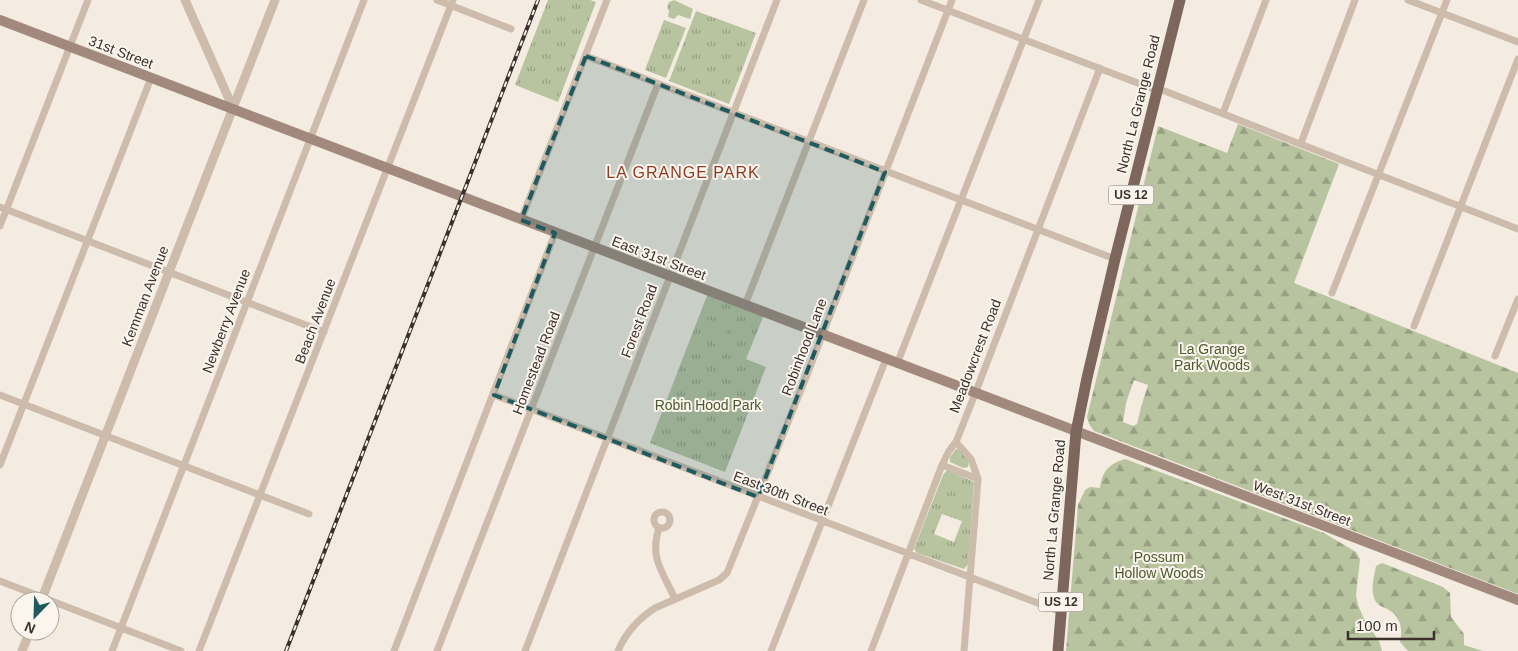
<svg xmlns="http://www.w3.org/2000/svg" width="1518" height="651" font-family="Arial,sans-serif">
<style>
.grass{fill:url(#grass-tufts);fill-rule:evenodd}
.forest{fill:url(#forest-firs);fill-rule:evenodd}
.garden{fill:#b8c4a0}
.lines{fill:none;stroke-linecap:round;stroke-linejoin:round}
.minor{stroke:#cdbbac;stroke-width:7}
.tertiary{stroke:#cdbbac;stroke-width:9}
.secondary{stroke:#a18a7d;stroke-width:10}
.primary{stroke:#7d675c;stroke-width:11}
.rail-casing{stroke:#3b302b;stroke-width:4}
.rail{stroke:#fbf5ee;stroke-width:2;stroke-dasharray:5.5;stroke-linecap:butt}
.marked{fill:#1f5a5e;fill-opacity:0.2;stroke:#1f5a5e;stroke-width:4;stroke-dasharray:10 6;stroke-linejoin:round}
.labels{text-anchor:middle;dominant-baseline:central;stroke-width:4;stroke-linejoin:round;paint-order:stroke}
.shield{fill:#fbf5ee;stroke:#756b66;stroke-width:1}
.shield-label{font-size:12px;font-weight:bold;fill:#3b302b}
.street-label{font-size:14px;fill:#3b302b;stroke:#fbf5ee}
.park-label{font-size:14px;fill:#4a5a2e;stroke:#fbf5ee}
.quarter-label{font-size:16px;letter-spacing:1px;fill:#8c3b22;stroke:#fbf5ee}
</style>
<defs>
<pattern id="grass-tufts" width="24" height="20" patternUnits="userSpaceOnUse" patternTransform="scale(1.25)"><rect width="24" height="20" fill="#b8c4a0"/><path d="M3 7l-1-3M5 7V3M7 7l1-3M15 17l-1-3M17 17v-4M19 17l1-3" fill="none" stroke="#97a083"/></pattern>
<pattern id="forest-firs" width="22" height="20" patternUnits="userSpaceOnUse" patternTransform="scale(1.25)"><rect width="22" height="20" fill="#b8c4a0"/><path d="M5 1l3.5 6h-7zM16 11l3.5 6h-7z" fill="#97a083"/></pattern>
</defs>
<rect width="100%" height="100%" fill="#f4ebe1"/>
<path class="grass" d="M548,0H590L596,2L558,102L515,85Z
M674,0L693,9L690,19L678,15L674,19L668,17L669,11L667,7L669,2Z
M696,11L756,33L729,104L669,81Z
M664,20L686,28L666,78L645,70Z
M708,293L764,315L746,359L766,367L725,472L650,443Z
M956,449H959L969,461L968,467L963,468L950,462V457Z
M947,470L974,482L968,564L964,569L917,553L914,549L943,475ZM942,514L962,521L954,542L934,534Z"/>
<path class="forest" d="M1238,124L1339,164L1294,283L1518,373V594L1094,431L1089,424L1087,417L1158,126L1227,153ZM1134,380L1148,385L1141,407L1137,424L1133,426L1123,422L1126,403Z
M1125,459L1324,533L1356,552L1360,559L1356,595L1358,605L1364,619L1379,641L1382,651H1066L1078,505L1085,490L1090,487L1100,488C1102,471 1109,464 1125,459Z
M1382,563L1443,587L1450,593L1451,617L1464,634V645L1483,651H1408L1400,642C1403,629 1401,616 1387,609C1382,606 1378,606 1375,600C1370,589 1374,577 1376,566Z"/>
<path class="garden" d="M708,319L717,323L709,342L701,338Z
M719,324L728,327L721,346L712,343Z"/>
<g class="lines">
<path class="minor" d="M437,0L511,29
M921,0L1156,90
M1408,0L1518,42
M586,56L1115,259
M1157,88L1518,229
M1223,113L1266,0
M1301,143L1355,0
M0,207L324,332
M521,220L607,0
M0,226L88,0
M1332,293L1447,0
M745,305L864,0
M1414,326L1518,59
M1495,356L1518,299
M897,364L1039,0
M0,395L309,514
M494,395L1061,612
M956,442L971,459L978,479L964,651
M0,465L151,78
M942,465L978,479
M654 520a8 8 0 1 1 16 0a8 8 0 1 1-16 0Z
M659,528C649,558 663,572 675,599
M0,581L181,651
M112,651L364,0
M199,651L453,0
M394,651L555,233
M437,651L658,84
M525,651L777,0
M618,651C626,632 638,619 655,608L719,580L727,573L805,380L952,0
M771,651L886,359
M871,651L942,465L949,451L956,442L975,394L1100,68"/>
<path class="tertiary" d="M185,0L233,108
M41,601L275,0
M22,651L30,631"/>
<path class="secondary" d="M0,20L1518,600"/>
<path class="primary" d="M1058,651L1076,432L1087,378L1115,259L1180,0"/>
<defs>
<path id="rail" d="M286,651L538,0"/>
</defs>
<use href="#rail" class="rail-casing"/>
<use href="#rail" class="rail"/>
</g>
<path class="marked" d="M586,56L885,172L758,497L494,395L555,233L521,220Z"/>
<g class="labels">
<g class="shield">
<rect x="1108.5" y="185.5" width="45" height="19" rx="4"/>
<rect x="1038.5" y="592.5" width="45" height="19" rx="4"/>
</g>
<g class="shield-label">
<text x="1131" y="195">US 12</text>
<text x="1061" y="602">US 12</text>
</g>
<g class="street-label">
<text transform="translate(121 52) rotate(21)">31st Street</text>
<text transform="translate(1138 104) rotate(-76)">North La Grange Road</text>
<text transform="translate(659 258) rotate(21)">East 31st Street</text>
<text transform="translate(145 296) rotate(-69)">Kemman Avenue</text>
<text transform="translate(226 321) rotate(-69)">Newberry Avenue</text>
<text transform="translate(315 321) rotate(-69)">Beach Avenue</text>
<text transform="translate(639 321) rotate(-69)">Forest Road</text>
<text transform="translate(804 347) rotate(-69)">Robinhood Lane</text>
<text transform="translate(975 356) rotate(-69)">Meadowcrest Road</text>
<text transform="translate(536 363) rotate(-69)">Homestead Road</text>
<text transform="translate(781 493) rotate(21)">East 30th Street</text>
<text transform="translate(1302 503) rotate(21)">West 31st Street</text>
<text transform="translate(1054 510) rotate(-85)">North La Grange Road</text>
</g>
<g class="park-label">
<text x="1212" y="349">La Grange<tspan x="1212" dy="16">Park Woods</tspan></text>
<text x="708" y="405">Robin Hood Park</text>
<text x="1159" y="557">Possum<tspan x="1159" dy="16">Hollow Woods</tspan></text>
</g>
<g class="quarter-label">
<text x="683" y="172">LA GRANGE PARK</text>
</g>
</g>
<g transform="translate(35 616) rotate(203)"><circle r="24" fill="#fbf5ee" stroke="#aea6a0"/>
<path d="M0-4L9 19L0 12L-9 19Z" fill="#1f5a5e"/>
<text y="-8" font-size="14" font-weight="bold" text-anchor="middle" fill="#3b302b">N</text>
</g>
<path d="M1348 631v8h86v-8" fill="none" stroke="#3b302b" stroke-width="2.5"/>
<text x="1356" y="631" font-size="15" fill="#3b302b" stroke="#fbf5ee" stroke-width="4" paint-order="stroke">100 m</text>
</svg>
